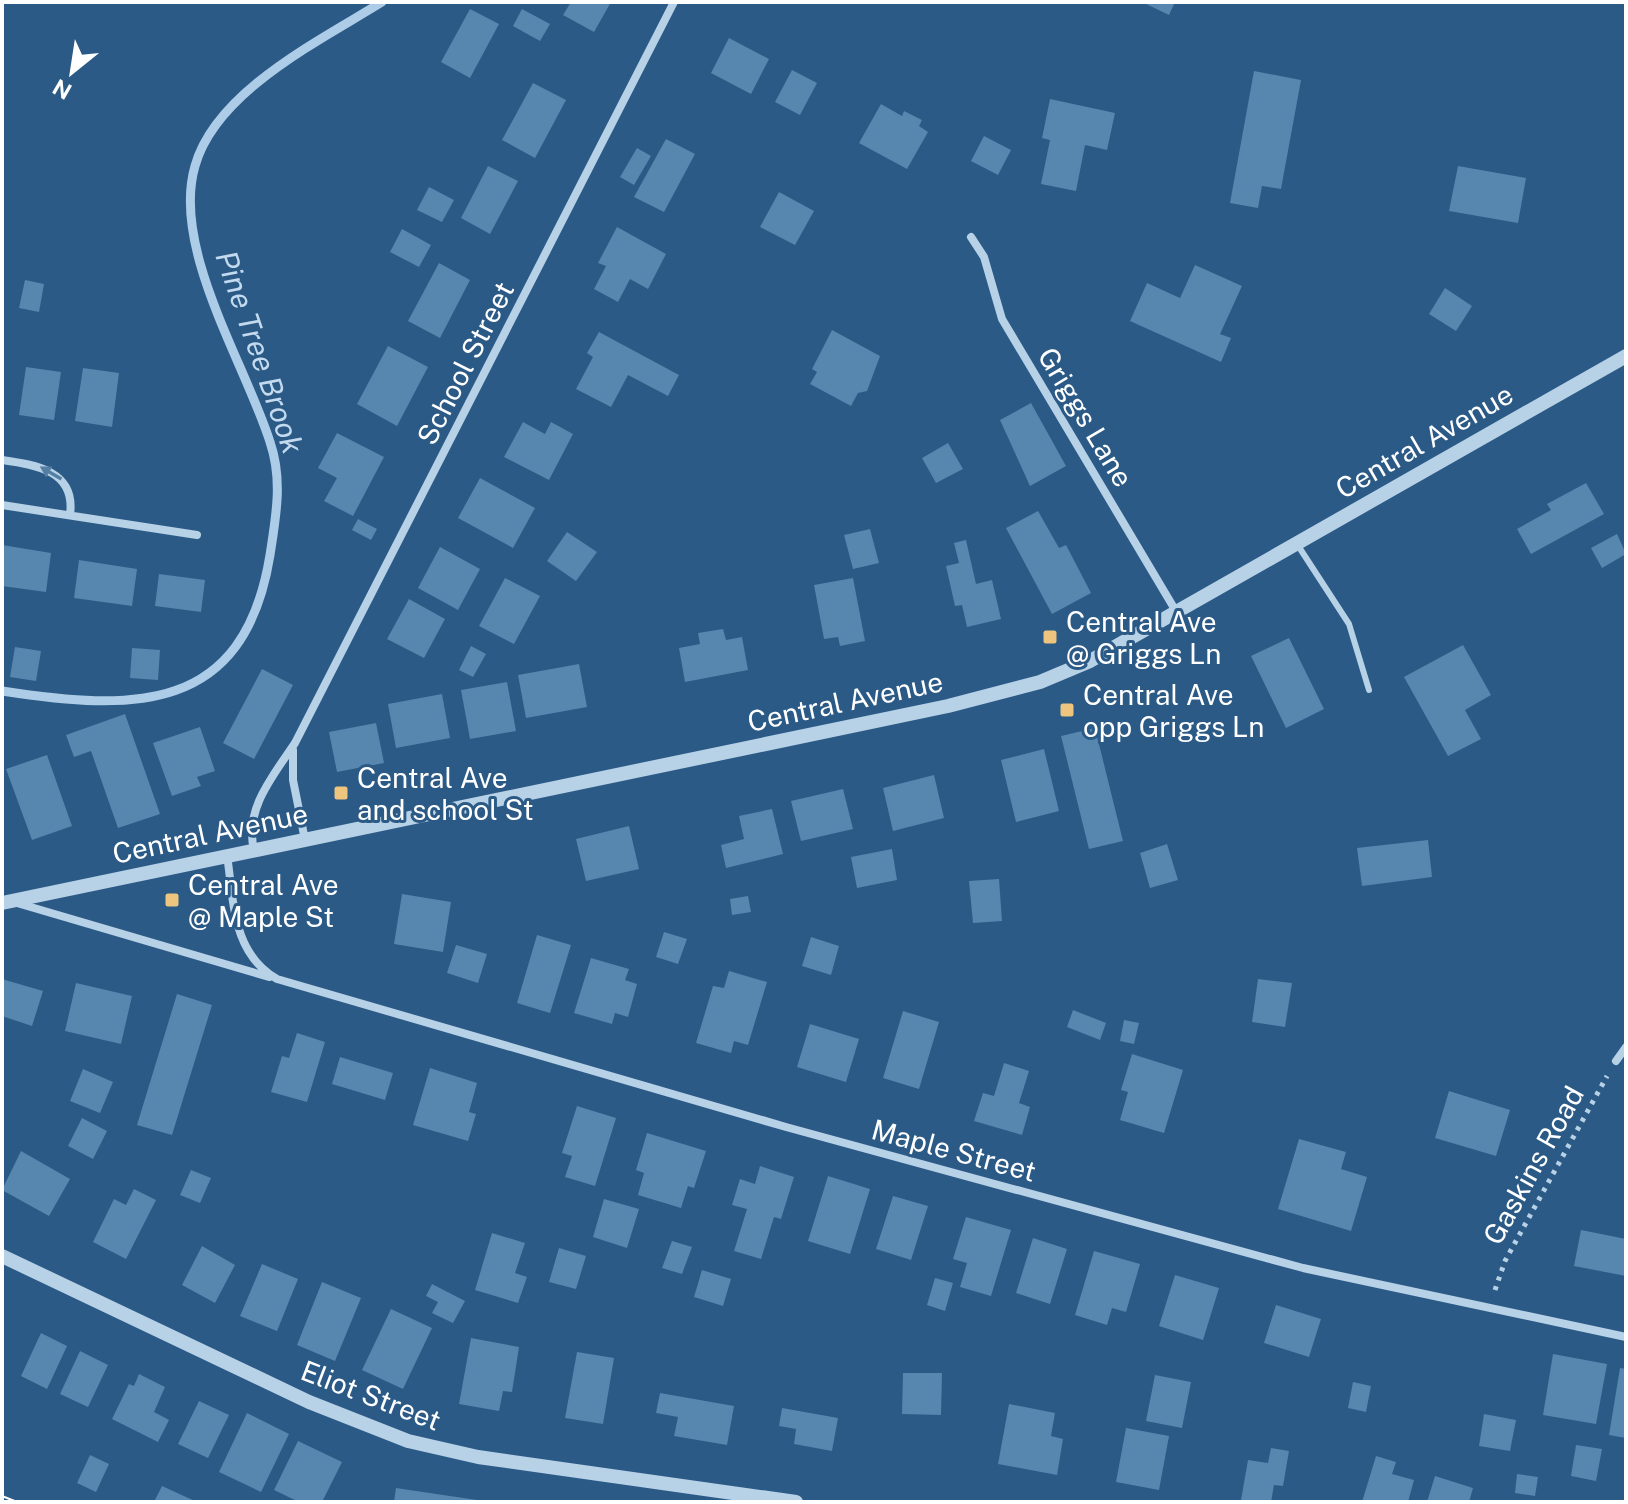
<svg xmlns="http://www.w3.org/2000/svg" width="1628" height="1504" font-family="'Public Sans',sans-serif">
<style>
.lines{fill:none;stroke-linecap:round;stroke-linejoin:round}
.stream{stroke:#accce7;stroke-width:9}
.building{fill:#5786af}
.path{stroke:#b7d1e7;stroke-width:5;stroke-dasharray:4 6;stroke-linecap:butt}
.service{stroke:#b7d1e7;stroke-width:6}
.minor{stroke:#b7d1e7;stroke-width:8}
.tertiary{stroke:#b7d1e7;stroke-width:14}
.tram{stroke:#fff;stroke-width:2}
.oneway{fill:#557ea3}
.poi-dot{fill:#edc57f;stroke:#2b5a86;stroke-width:3}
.labels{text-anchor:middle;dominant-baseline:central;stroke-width:6;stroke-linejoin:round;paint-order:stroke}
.street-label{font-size:28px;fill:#fff;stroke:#2b5a86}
.poi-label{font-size:28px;fill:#fff;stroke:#2b5a86;text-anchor:start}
.water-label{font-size:30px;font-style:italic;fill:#c3daef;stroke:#2b5a86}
</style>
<rect width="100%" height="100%" fill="#2b5a86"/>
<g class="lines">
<path class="stream" d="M2,691C133,711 244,715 270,555C276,516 283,480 270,442C245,363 171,248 195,166C216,91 321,40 382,2"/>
</g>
<path class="building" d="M571,2H611L594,32L563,15Z
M1142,2H1175L1169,15Z
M470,9L499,24L470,78L441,62Z
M522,9L550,24L540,41L513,26Z
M729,38L769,59L751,94L711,73Z
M792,70L817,83L800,115L775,102Z
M1254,71L1301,80L1281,189L1262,186L1258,208L1230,203Z
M533,83L566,100L535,158L502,140Z
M1050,99L1115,113L1107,150L1085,145L1076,191L1041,184L1050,140L1042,138Z
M881,104L902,116L904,111L922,120L919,126L928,132L907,169L859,143Z
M984,136L1011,150L998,175L971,161Z
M666,139L695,154L664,212L634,197Z
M637,148L651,156L634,185L620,177Z
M488,166L518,181L490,234L461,218Z
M1458,166L1526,178L1518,223L1449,211Z
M429,187L454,200L442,222L417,210Z
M779,192L814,211L795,245L760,227Z
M617,227L666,254L648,289L630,279L618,302L594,289L606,266L598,263Z
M402,229L431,245L419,267L390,252Z
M439,263L470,280L440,338L408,321Z
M1195,265L1242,286L1220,334L1231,338L1221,362L1130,321L1147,283L1180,298Z
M25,280L44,284L39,312L19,308Z
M1445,288L1472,306L1456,331L1429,314Z
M832,330L880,356L867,391L858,393L851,406L810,384L817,372L812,369Z
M599,332L679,375L668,396L628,375L611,407L576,389L593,357L587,353Z
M388,346L428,367L397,426L357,404Z
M26,367L61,372L54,420L19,415Z
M83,368L119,373L112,427L75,421Z
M1031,403L1066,466L1030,486L1000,420Z
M523,422L545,434L551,422L573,434L549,480L504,457Z
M337,433L384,457L353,516L324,501L337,478L318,468Z
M948,443L963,469L936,483L922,458Z
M480,478L535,508L513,548L458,518Z
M1586,483L1604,514L1531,554L1517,529L1551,510L1547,504Z
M1038,511L1059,548L1066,545L1091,593L1052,614L1006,528Z
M358,519L377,529L371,540L352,530Z
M870,529L879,563L853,569L844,535Z
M567,532L597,552L576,581L547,561Z
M1617,534L1626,554L1602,568L1591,548Z
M966,540L976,584L992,580L1001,619L967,627L962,605L955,606L946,566L959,563L954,543Z
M2,545L51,553L46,592L2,586Z
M440,547L480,569L458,610L418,588Z
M79,560L137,569L132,606L74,598Z
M159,574L205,580L201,612L155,606Z
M505,578L540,596L514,644L479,626Z
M853,578L865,641L840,646L838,637L824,639L814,585Z
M409,599L445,619L424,658L387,639Z
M723,629L726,640L742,637L748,670L685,682L679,648L700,644L698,633Z
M1289,638L1324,709L1286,728L1251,656Z
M1463,645L1491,695L1465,710L1481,739L1448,756L1404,677Z
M471,646L486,654L473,677L459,670Z
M15,647L41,651L36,681L10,677Z
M132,648L160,650L158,680L130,678Z
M579,664L587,707L526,718L518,675Z
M262,669L293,685L254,759L223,743Z
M507,682L516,731L470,739L461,690Z
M442,694L450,738L396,748L388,704Z
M125,714L160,814L118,828L91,751L74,757L66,735Z
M376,723L384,763L337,772L329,732Z
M200,727L215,771L197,777L201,786L172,796L153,743Z
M1095,728L1123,841L1089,849L1061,736Z
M1044,749L1059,811L1016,822L1001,760Z
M47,755L72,826L32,840L6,769Z
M934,775L944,818L893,831L883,788Z
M843,789L853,829L801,841L791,801Z
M772,809L783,854L726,868L721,845L744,839L739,816Z
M629,826L639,869L586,881L576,839Z
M1428,840L1432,877L1362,886L1357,848Z
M1167,844L1178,880L1150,888L1140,853Z
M892,849L897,880L857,888L851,857Z
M999,879L1002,921L973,923L969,881Z
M402,894L451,902L443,952L394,944Z
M748,896L751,912L732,915L730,899Z
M664,932L687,939L678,964L656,957Z
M537,935L571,945L550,1013L517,1003Z
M811,937L839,946L831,975L802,966Z
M456,945L487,954L478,983L447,973Z
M591,958L629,969L625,980L637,984L628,1017L615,1013L612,1024L574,1013Z
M729,971L767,982L748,1045L734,1041L731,1053L696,1043L713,986L724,988Z
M2,979L43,991L32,1026L2,1016Z
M1258,979L1292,983L1285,1027L1252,1022Z
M76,983L132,996L121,1044L65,1031Z
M177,994L212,1005L172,1135L137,1125Z
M1073,1010L1106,1023L1100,1040L1067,1027Z
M903,1011L939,1022L919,1089L883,1078Z
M1124,1020L1139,1023L1134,1044L1120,1041Z
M810,1024L859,1039L846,1082L797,1067Z
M297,1033L325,1042L307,1102L271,1092L282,1056L289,1058Z
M1132,1054L1183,1070L1164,1133L1120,1120L1128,1092L1121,1090Z
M340,1057L393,1073L385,1100L332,1084Z
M1004,1063L1029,1071L1019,1103L1030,1107L1022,1135L974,1121L983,1093L994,1096Z
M430,1068L477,1083L469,1112L476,1114L468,1141L413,1125Z
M83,1069L113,1082L100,1113L70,1101Z
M1449,1091L1510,1110L1496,1156L1435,1138Z
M577,1106L616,1118L595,1186L565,1177L572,1156L562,1153Z
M82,1118L107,1131L93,1159L68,1146Z
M647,1133L706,1151L694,1188L688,1186L681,1208L638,1195L644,1173L636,1170Z
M1299,1139L1346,1152L1341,1169L1367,1177L1351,1231L1278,1209Z
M21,1151L70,1179L49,1216L2,1190Z
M760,1166L794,1177L781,1219L774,1217L761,1259L734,1251L747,1209L732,1205L740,1179L755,1184Z
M191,1170L211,1178L200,1203L180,1195Z
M828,1176L870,1189L850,1254L808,1241Z
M134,1189L156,1200L126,1259L93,1242L114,1199L126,1205Z
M893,1196L928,1206L911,1260L876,1249Z
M604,1199L639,1209L627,1248L593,1237Z
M966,1217L1011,1230L991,1296L960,1287L967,1263L953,1259Z
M1581,1230L1626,1239V1276L1574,1266Z
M492,1233L525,1243L515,1273L527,1277L518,1303L475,1290Z
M1033,1238L1067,1249L1050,1304L1016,1293Z
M672,1241L692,1247L682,1274L662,1268Z
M202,1246L235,1265L215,1303L182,1285Z
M559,1248L586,1256L576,1289L549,1282Z
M1094,1251L1140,1264L1126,1312L1112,1308L1107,1325L1075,1315Z
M262,1264L298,1279L277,1331L240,1316Z
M702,1270L731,1279L723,1306L694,1297Z
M1175,1275L1219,1288L1203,1340L1159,1326Z
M935,1278L953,1283L945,1311L927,1305Z
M322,1282L361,1298L335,1361L297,1345Z
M432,1284L465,1301L453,1323L432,1313L438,1302L426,1296Z
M1276,1305L1321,1319L1309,1357L1264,1343Z
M391,1309L432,1328L403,1389L362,1370Z
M41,1333L67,1346L47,1389L21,1376Z
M471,1338L519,1347L512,1392L503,1391L499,1411L459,1404Z
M80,1351L108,1365L88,1407L60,1394Z
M577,1352L614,1358L603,1424L565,1418Z
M1553,1354L1607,1364L1596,1424L1543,1415Z
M1620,1368L1626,1369V1438L1609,1435Z
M903,1373H942L941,1415L902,1414Z
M139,1374L165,1387L154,1412L169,1420L158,1442L112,1419L129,1384L134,1386Z
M1155,1375L1191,1382L1182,1428L1146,1421Z
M1353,1382L1371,1386L1366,1412L1348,1408Z
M660,1393L734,1406L727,1445L674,1436L678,1417L656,1413Z
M199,1401L229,1415L208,1458L178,1444Z
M1009,1404L1055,1413L1051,1436L1063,1439L1057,1475L998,1464Z
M782,1408L838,1418L832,1451L794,1444L796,1429L779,1426Z
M247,1413L289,1434L261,1492L219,1472Z
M1484,1414L1516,1420L1510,1451L1479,1446Z
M1126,1428L1169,1436L1159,1490L1116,1482Z
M298,1441L342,1462L322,1502H299L274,1490Z
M1576,1445L1602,1449L1596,1481L1571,1476Z
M1271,1448L1289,1451L1283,1486L1274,1485L1271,1502L1241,1500L1248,1460L1268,1463Z
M90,1455L109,1464L96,1492L77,1483Z
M1376,1456L1396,1462L1392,1474L1414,1480L1408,1502H1362Z
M1517,1474L1538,1477L1535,1496L1515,1493Z
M1435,1476L1473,1488L1469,1502H1427Z
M162,1486L197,1502H154Z
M396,1488L477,1500V1502H394Z"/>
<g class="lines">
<path class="path" d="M1495,1290L1505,1261L1607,1076"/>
<path class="service" d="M1297,544L1349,624L1369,690"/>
<path class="minor" d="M971,237L984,257L1002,319L1177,613
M2,460C37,465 76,471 70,515
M2,505L197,535
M293,750V780L305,840
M254,850C244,809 273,776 295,743L674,2
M227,855C234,902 232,953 277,979L786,1127L1303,1268L1626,1337
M17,903L269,977
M1616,1061L1626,1047"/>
<path class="tertiary" d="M2,903L948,706L1040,682L1090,661L1626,356
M2,1256L309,1402L408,1441L478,1457L796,1502"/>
<path class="tram" d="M2,1496L17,1502"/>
</g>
<defs><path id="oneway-solid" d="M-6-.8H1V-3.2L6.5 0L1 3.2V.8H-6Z" transform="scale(2)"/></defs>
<use class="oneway" href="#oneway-solid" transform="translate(51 473) rotate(-150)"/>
<g class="poi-dot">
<rect x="1042" y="629" width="16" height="16" rx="4"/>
<rect x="1059" y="702" width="16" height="16" rx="4"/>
<rect x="333" y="785" width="16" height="16" rx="4"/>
<rect x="164" y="892" width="16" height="16" rx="4"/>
</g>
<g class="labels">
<g class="street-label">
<text transform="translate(465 363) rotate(-63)">School Street</text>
<text transform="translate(1086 417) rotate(59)">Griggs Lane</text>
<text transform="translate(1424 441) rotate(-30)">Central Avenue</text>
<text transform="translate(845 701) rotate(-12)">Central Avenue</text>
<text transform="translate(210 833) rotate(-12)">Central Avenue</text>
<text transform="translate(954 1150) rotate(15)">Maple Street</text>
<text transform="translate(1533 1165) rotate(-61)">Gaskins Road</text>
<text transform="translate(371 1395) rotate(21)">Eliot Street</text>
</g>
<g class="poi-label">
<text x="1066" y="621">Central Ave<tspan x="1066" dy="32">@ Griggs Ln</tspan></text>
<text x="1083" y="694">Central Ave<tspan x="1083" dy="32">opp Griggs Ln</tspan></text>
<text x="357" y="777">Central Ave<tspan x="357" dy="32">and school St</tspan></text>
<text x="188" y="884">Central Ave<tspan x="188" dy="32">@ Maple St</tspan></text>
</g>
<g class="water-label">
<text transform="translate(260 352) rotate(71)">Pine Tree Brook</text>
</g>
</g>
<rect width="1628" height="1504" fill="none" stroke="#ffffff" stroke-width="8"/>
<g transform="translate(72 72) rotate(210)" stroke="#2b5a86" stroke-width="6" paint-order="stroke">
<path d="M0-6L14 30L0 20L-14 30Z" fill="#ffffff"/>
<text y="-12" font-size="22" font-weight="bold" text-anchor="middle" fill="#ffffff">N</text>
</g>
</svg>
